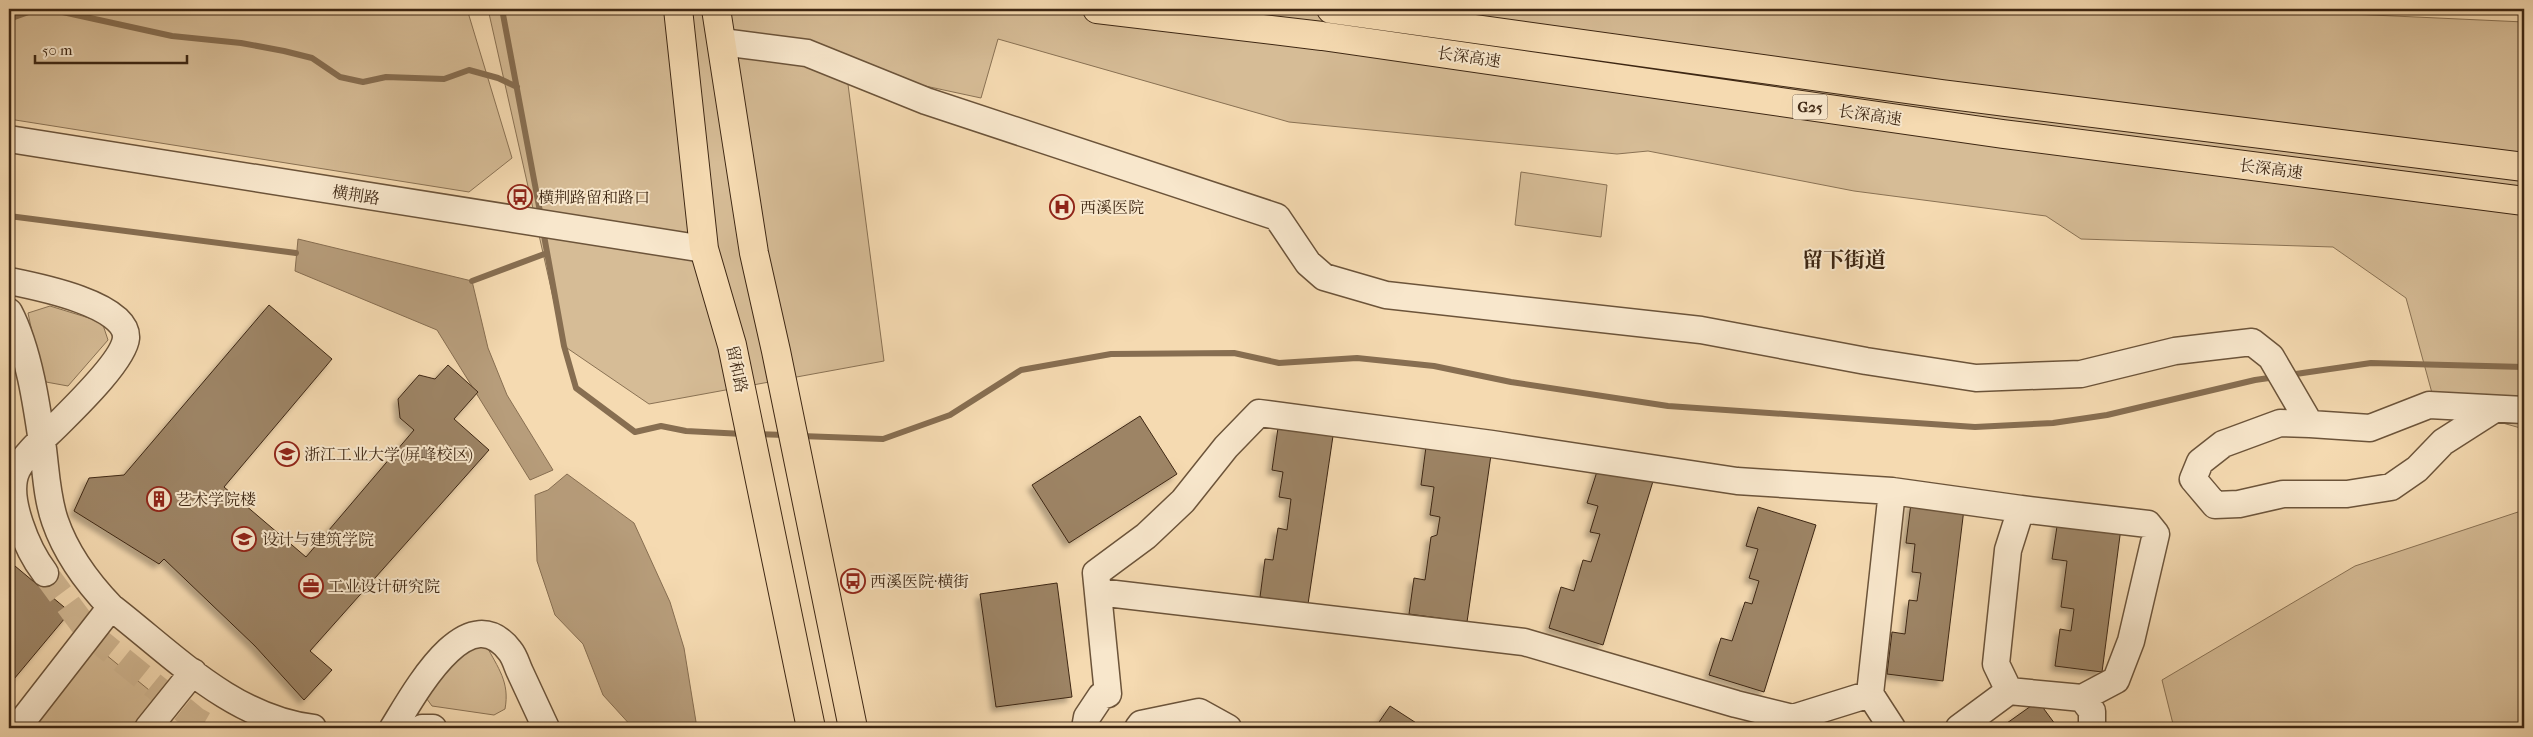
<svg xmlns="http://www.w3.org/2000/svg" width="2533" height="737" font-family="'IM FELL French Canon','Noto Serif SC',serif">
<style>
.green{fill:#d6bc96;stroke:#8a7254}
.water{fill:#b79d7b;stroke:#876e51}
.lines{fill:none;stroke-linecap:round;stroke-linejoin:round}
.stream{stroke:#876e51;stroke-width:6}
.building{fill:#9d8465;stroke:#3e2713;filter:url(#shadow)}
.minor-tunnel{stroke:#d0b691;stroke-width:26;stroke-dasharray:26 13;stroke-linecap:butt}
.minor-casing{stroke:#6c543a;stroke-width:29}
.major-casing{stroke:#3e2713;stroke-width:30}
.highway-casing{stroke:#3e2713;stroke-width:30}
.minor{stroke:#f8e7cc;stroke-width:26}
.major{stroke:#f5dab1;stroke-width:28}
.highway{stroke:#f5dab1;stroke-width:28}
.labels{text-anchor:middle;dominant-baseline:central;stroke-width:4;stroke-linejoin:round;paint-order:stroke}
.shield{fill:#f8e7cc;stroke:#76614a;stroke-width:1}
.shield-label{font-size:15px;font-weight:bold;fill:#3e2713}
.street-label{font-size:16px;fill:#3e2713;stroke:#f8e7cc}
.poi-label{font-size:16px;fill:#3e2713;stroke:#f8e7cc;text-anchor:start}
.district-label{font-size:21px;font-weight:bold;fill:#3e2713;stroke:#f8e7cc}
</style>
<defs>
<filter id="shadow"><feDropShadow dx="-4.5" dy="4.5" stdDeviation="2.5" flood-color="#0004"/></filter>
</defs>
<rect width="100%" height="100%" fill="#f5dab1"/>
<filter id="stains"><feTurbulence type="fractalNoise" baseFrequency=".004" numOctaves="4"/><feColorMatrix values="0 0 0 0 .2 0 0 0 0 .09 0 0 0 0 .02 0 0 0 .5 -.17"/></filter>
<radialGradient id="worn" r=".72"><stop offset=".6" stop-color="#630" stop-opacity="0"/><stop offset="1" stop-color="#630" stop-opacity=".3"/></radialGradient>
<path class="green" d="M9,9H467L512,158L469,192L9,119Z
M488,9H2242L2524,22V429L2435,404L2406,298L2333,247L2081,239L2046,216L1854,191L1648,151L1617,154L1289,122L998,39L981,98L846,69L884,361L649,404L564,346Z
M1521,172L1607,185L1601,237L1515,225Z
M50,306L102,322L108,340L68,386L46,382L35,346L28,313Z
M2524,510V728H2174L2162,680L2355,566Z
M94,645L160,699L136,728H28Z
M486,645C498,668 510,682 505,709L494,715L432,706L424,695L455,646Z"/>
<path class="water" d="M298,239L472,281L488,348L507,395L553,470L530,480L437,330L295,271Z
M567,474L634,523L670,602L684,648L697,728H633L603,695L583,644L555,615L537,561L535,495L548,490Z"/>
<g class="lines">
<path class="stream" d="M49,9L172,36L241,43L284,51L312,58L340,77L363,82L386,77L444,79L469,70L498,78L517,87
M502,9L541,217
M9,19L37,9
M9,216L296,253
M543,230L564,346L576,388L635,432L661,426L686,431L743,434
M472,281L547,253
M2289,375L2371,363L2524,367
M756,434L786,435
M801,436L883,439L950,415L1021,370L1111,354L1234,353L1279,363L1357,358L1434,366L1511,382L1668,406L1975,427L2053,423L2107,415L2255,380L2276,377"/>
</g>
<path class="building" d="M269,305L332,359L224,487L306,557L414,430L400,418L398,399L419,375L435,379L448,365L478,392L454,419L489,450L310,651L332,670L304,700L255,646L164,559L159,564L74,511L89,478L124,475Z
M1140,416L1177,474L1069,543L1032,485Z
M1278,428L1333,436L1308,604L1260,597L1265,559L1273,560L1278,528L1287,530L1291,499L1279,497L1283,472L1272,470Z
M1427,439L1492,448L1467,622L1409,614L1414,578L1425,580L1431,537L1437,535L1440,517L1430,515L1434,487L1421,485Z
M1600,462L1654,478L1603,645L1549,628L1561,587L1574,591L1583,560L1591,562L1600,534L1590,532L1598,506L1587,503Z
M1911,503L1964,509L1943,681L1887,674L1892,632L1905,634L1909,600L1917,601L1921,573L1912,572L1915,544L1906,543Z
M1758,507L1816,525L1764,692L1709,675L1721,638L1732,641L1745,602L1752,604L1759,581L1749,578L1758,549L1746,546Z
M2058,520L2121,528L2102,672L2055,666L2060,629L2071,631L2074,609L2061,607L2067,561L2052,559Z
M15,566L70,612L9,685V574Z
M1057,583L1072,697L996,707L980,594Z
M2038,701L2058,728H2000Z
M1390,706L1424,728H1375Z"/>
<g class="lines">
<path class="minor-tunnel" d="M45,573L90,634L196,720L210,728"/>
<defs>
<path id="minor" d="M722,42L807,53L926,101L1277,217L1308,263L1324,277L1386,295L1701,330L1866,361L1976,378L2081,374L2175,351L2252,342L2271,357L2310,424L2370,428L2429,405L2524,410
M9,139L704,249
M9,281C34,286 128,304 126,338C124,360 74,408 58,424C44,438 26,453 17,470C4,497 28,551 45,573
M9,312C29,350 37,407 43,449C46,473 47,498 55,521C66,553 88,583 111,607C173,655 232,718 313,728
M2310,424L2280,423L2223,444L2200,462L2193,479L2215,505L2239,504L2283,494H2347L2391,487L2417,469L2443,442L2493,410
M1892,491L2021,509L2008,550L1996,664L2009,691
M2021,509L2148,524L2156,534L2131,641L2116,680L2082,698
M1098,592L1524,642L1736,704L1793,718L1870,694
M17,728L111,607
M148,728L193,672
M393,728C413,696 467,594 510,651C515,657 517,666 520,672C529,691 537,709 546,728
M422,728H433
M1085,728L1087,717L1101,696L1108,694L1096,573L1146,536L1183,501L1226,447L1259,413L1492,444L1737,481L1892,491L1870,694L1892,728
M1138,728L1141,724L1199,712L1228,728
M1959,728L2009,691L2082,698L2092,711V728"/>
<path id="major" d="M678,9L704,249L732,345L811,728
M716,9L754,253L776,351L853,728"/>
<path id="highway" d="M1097,9L1322,36L2003,134L2524,201
M1331,9L1942,94L2524,167"/>
</defs>
<use href="#minor" class="minor-casing"/>
<use href="#major" class="major-casing"/>
<use href="#highway" class="highway-casing"/>
<use href="#minor" class="minor"/>
<use href="#major" class="major"/>
<use href="#highway" class="highway"/>
</g>
<defs>
<symbol id="bus-ring" viewBox="-11 -11 22 22"><circle r="9.5" fill="#f8e7cc" stroke="#8f2418" stroke-width="1.5"/><path d="M-5-6H5V4H4V6H2V4H-2V6H-4V4H-5ZM-3.5-4V0h7V-4ZM-3.5 1.2v1.5H-2V1.2ZM2 1.2v1.5H3.5V1.2Z" fill="#8f2418"/></symbol>
<symbol id="hospital-ring" viewBox="-11 -11 22 22"><circle r="9.5" fill="#f8e7cc" stroke="#8f2418" stroke-width="1.5"/><path d="M-5-5h3v3.5h4V-5h3V5h-3V1.5h-4V5h-3Z" fill="#8f2418"/></symbol>
<symbol id="university-ring" viewBox="-11 -11 22 22"><circle r="9.5" fill="#f8e7cc" stroke="#8f2418" stroke-width="1.5"/><path d="M0-5L7-2L0 1L-7-2ZM-4 1L0 2.5L4 1V4Q0 6-4 4Z" fill="#8f2418"/></symbol>
<symbol id="building-ring" viewBox="-11 -11 22 22"><circle r="9.5" fill="#f8e7cc" stroke="#8f2418" stroke-width="1.5"/><path d="M-4-6H4V6H1V3H-1V6H-4ZM-2.5-4.3h1.7v1.8h-1.7ZM.8-4.3h1.7v1.8H.8ZM-2.5-1h1.7V.8h-1.7ZM.8-1h1.7V.8H.8Z" fill="#8f2418"/></symbol>
<symbol id="office-ring" viewBox="-11 -11 22 22"><circle r="9.5" fill="#f8e7cc" stroke="#8f2418" stroke-width="1.5"/><path d="M-6-3h4V-5.5h4V-3h4V5H-6ZM-1-4.5V-3h2v-1.5ZM-6 0V1H6V0Z" fill="#8f2418"/></symbol>
</defs>
<g fill-rule="evenodd">
<use href="#bus-ring" x="506" y="183" width="28" height="28"/>
<use href="#hospital-ring" x="1048" y="193" width="28" height="28"/>
<use href="#university-ring" x="273" y="440" width="28" height="28"/>
<use href="#building-ring" x="145" y="485" width="28" height="28"/>
<use href="#university-ring" x="230" y="525" width="28" height="28"/>
<use href="#bus-ring" x="839" y="567" width="28" height="28"/>
<use href="#office-ring" x="297" y="572" width="28" height="28"/>
</g>
<g class="labels">
<rect class="shield" x="1792.5" y="94.5" width="35" height="25" rx="4"/>
<g class="shield-label">
<text x="1810" y="107">G25</text>
</g>
<g class="street-label">
<text transform="translate(1469 57) rotate(8)">长深高速</text>
<text transform="translate(1870 115) rotate(8)">长深高速</text>
<text transform="translate(2271 169) rotate(7)">长深高速</text>
<text transform="translate(356 195) rotate(9)">横荆路</text>
<text transform="translate(737 369) rotate(78)">留和路</text>
</g>
<g class="poi-label">
<text x="538" y="197">横荆路留和路口</text>
<text x="1080" y="207">西溪医院</text>
<text x="304" y="454">浙江工业大学(屏峰校区)</text>
<text x="176" y="499">艺术学院楼</text>
<text x="262" y="539">设计与建筑学院</text>
<text x="870" y="581">西溪医院·横街</text>
<text x="328" y="586">工业设计研究院</text>
</g>
<g class="district-label">
<text x="1844" y="260">留下街道</text>
</g>
</g>
<rect width="2533" height="737" fill="none" stroke="#f5dab1" stroke-width="30"/>
<rect x="10" y="10" width="2513" height="717" fill="none" stroke="#3e2713" stroke-width="2.5"/>
<rect x="15" y="15" width="2503" height="707" fill="none" stroke="#3e2713"/>
<path d="M35 55v8h152v-8" fill="none" stroke="#3e2713" stroke-width="2.5"/>
<text x="42" y="55" font-size="15" fill="#3e2713" stroke="#f8e7cc" stroke-width="4" paint-order="stroke">50 m</text>
<rect width="100%" height="100%" filter="url(#stains)"/>
<rect width="100%" height="100%" fill="url(#worn)"/>
</svg>
